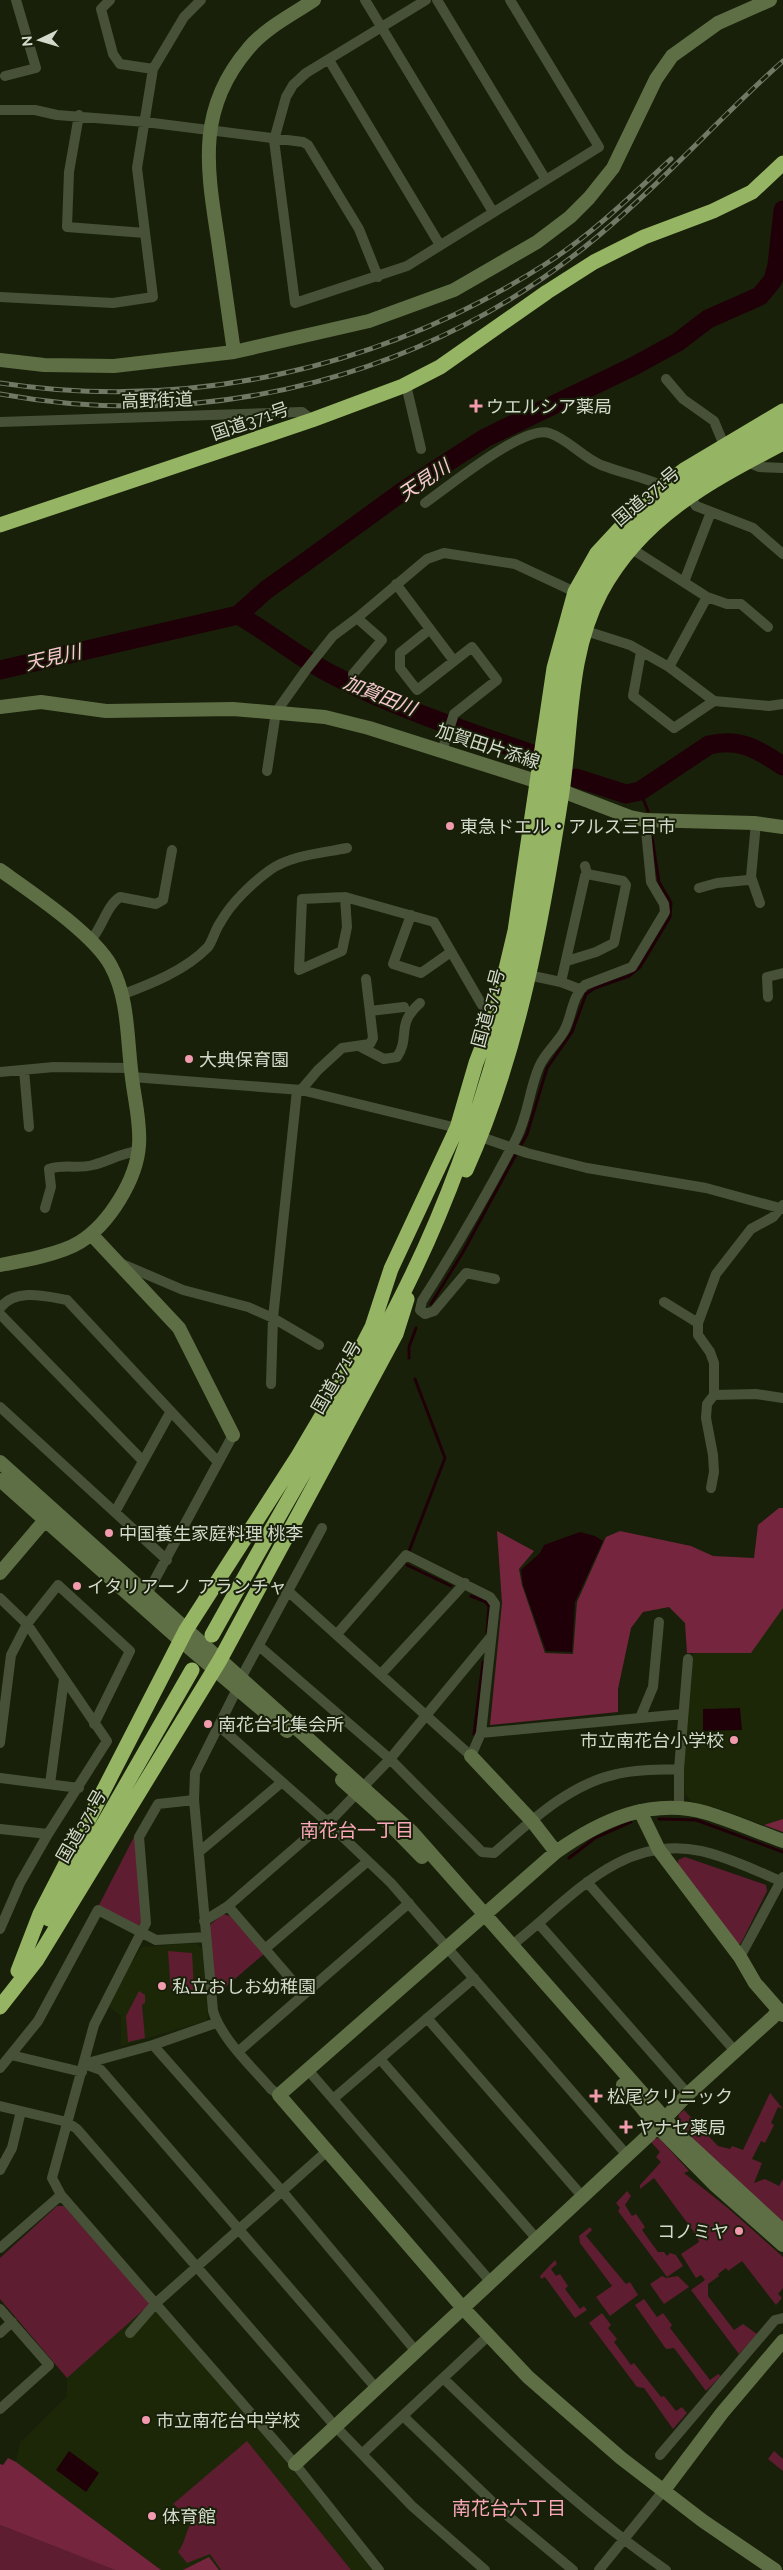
<svg xmlns="http://www.w3.org/2000/svg" width="783" height="2570" font-family="Raleway,'Noto Sans JP',sans-serif">
<style>
.built{fill:#1c2708}
.green{fill:#5f1d31}
.forest{fill:#75263e}
.water{fill:#200008}
.lines{fill:none;stroke-linecap:round;stroke-linejoin:round}
.stream{stroke:#200008;stroke-width:3}
.river{stroke:#200008;stroke-width:19}
.street{stroke:#475138;stroke-width:10}
.secondary{stroke:#5f6f45;stroke-width:14}
.highway{stroke:#96b564;stroke-width:15}
.rail-casing{stroke:#717865;stroke-width:5}
.rail{stroke:#182009;stroke-width:3;stroke-dasharray:9;stroke-linecap:butt}
.poi-dot{fill:#f29aae;stroke:#182009;stroke-width:2}
.labels{text-anchor:middle;dominant-baseline:central;stroke-width:4;stroke-linejoin:round;paint-order:stroke}
.street-label{font-size:18px;fill:#d3dacb;stroke:#182009}
.poi-label{font-size:18px;fill:#d3dacb;stroke:#182009;text-anchor:start}
.water-label{font-size:19px;font-style:italic;fill:#fac9d2;stroke:#182009}
.neighbourhood-label{font-size:19px;fill:#faa7b9;stroke:#182009}
</style>
<rect width="100%" height="100%" fill="#182009"/>
<path class="built" d="M783,1608V1832L717,1808L693,1802L685,1794L684,1769L693,1653H751Z
M195,1943L202,1948L208,2017L206,2021L121,2046V2016L109,2007L130,1965L142,1947Z
M150,2304L292,2469L372,2570H219L209,2558L183,2570H161L16,2462L20,2443L67,2396V2378Z"/>
<path class="green" d="M135,1835L142,1921L138,1926L98,1907Z
M685,1857L766,1885L767,1891L741,1943L736,1946L678,1867V1860Z
M223,1914L230,1916L264,1954L215,1996L209,1928L211,1924Z
M168,1951L192,1953L194,1990L171,1991Z
M139,1991L145,1995V2003L142,2005L145,2038L128,2042L126,2016Z
M770,2093L783,2109L778,2107L771,2123L774,2125L765,2143L761,2141L752,2159L762,2163L754,2183L765,2179L779,2186L783,2179V2225L678,2125L679,2114L684,2110L718,2146L730,2149L732,2146L743,2150Z
M659,2138L689,2171L684,2173L729,2209L783,2257V2288L778,2294L782,2298L776,2305L742,2261L728,2271L726,2268L718,2274L719,2276L708,2284V2296L734,2330L743,2324L757,2334L739,2354L691,2290L705,2280L701,2275L696,2278L681,2254L699,2242L697,2236L654,2178L640,2189V2185L661,2162L656,2157L660,2152L651,2142L652,2139Z
M627,2191L631,2196L625,2205L632,2216L636,2214L645,2227L642,2230L658,2252H664L667,2256L670,2253L676,2255L683,2266L667,2277L618,2211L620,2208L616,2203Z
M57,2206H64L150,2304L67,2378L0,2299V2258Z
M590,2227L592,2230L586,2236L626,2284L630,2282L638,2295L610,2316L596,2297L612,2286L580,2243L579,2236Z
M555,2260L557,2264L551,2269L556,2276L560,2274L568,2286L565,2289L580,2309L584,2306L587,2310L575,2318L545,2277L541,2279L540,2276Z
M662,2276L666,2278L678,2276L689,2287L664,2304L650,2284Z
M644,2299L657,2317L663,2313L672,2325L670,2328L710,2380L718,2374L721,2376L706,2391L674,2348L666,2349L635,2305Z
M602,2313L611,2325L608,2328L617,2339L614,2342L631,2365L634,2363L661,2397L664,2396L676,2411L682,2407L687,2413L673,2429L644,2388L637,2387L589,2323Z
M247,2441L351,2570H221L210,2554L187,2563L178,2552C186,2541 186,2530 193,2519L173,2504Z
M774,2451L783,2459V2471L768,2459Z
M0,2525L113,2569L115,2570H0Z"/>
<path class="forest" d="M779,1508H783V1608L751,1653H687L685,1623L669,1607L643,1612L631,1628L618,1689V1712L490,1725L502,1603L497,1531L534,1551L519,1569L522,1585L545,1653L573,1654L577,1602L606,1537L620,1531L691,1546L713,1556L754,1558L758,1525Z
M783,1819V1832L764,1825Z
M8,2458L16,2462L161,2570H115L0,2525V2464L3,2465Z
M209,2557L219,2570H183Z"/>
<path class="water" d="M580,1532L595,1536L603,1541L575,1602L572,1652L546,1651L523,1585L521,1570L540,1553L544,1545Z
M740,1708L742,1730L703,1731V1709Z
M69,2451L99,2473L86,2492L56,2470Z"/>
<g class="lines">
<path class="stream" d="M640,791L648,811
M431,1304L463,1252L527,1134L547,1068L572,1032L586,994L595,988L629,976L640,967L670,917L671,903L659,882L651,831
M409,1358V1347L416,1328
M409,1551L445,1458L415,1379
M407,1565L451,1586
M471,1596L486,1602L489,1607L487,1632
M474,1734L483,1662
M659,1819L696,1820L783,1852
M569,1858L595,1838L631,1822"/>
<path class="river" d="M238,615C270,633 298,657 331,674C395,708 464,730 532,754
M0,670L238,615L266,590L311,558L406,489L485,438L634,366L678,342L708,319L760,296L773,280L777,265L783,210
M576,778L626,794L640,791L709,745C739,737 759,750 783,766"/>
<path class="street" d="M110,0L101,9L113,54L120,64L153,69
M365,0L493,212
M426,0L306,73L293,85L286,97L274,140L295,303L407,266L599,147L510,0
M437,0L546,180
M329,60L440,245
M5,76L36,68L16,0
M0,110H35L57,115L145,122L303,142L308,145L359,229L378,277
M79,115L69,172L67,227L145,233
M0,297L113,303L153,297L137,168L153,69L184,17L201,0
M666,379L683,399L714,421L724,445
M406,385L421,449
M0,422L302,412L312,420
M747,462L759,467L783,468
M689,495L696,506L753,528L783,554
M425,503C448,487 523,425 549,433C568,439 582,457 601,465C622,473 643,477 663,486
M632,549L707,597L727,604H741L768,627
M684,582L711,512
M396,584L454,661
M430,629L400,653V668L417,690L472,647L497,680L454,714L442,751
M586,631L630,645L669,667L714,701L769,706L783,704
M641,652L633,696L674,728L714,701
M669,667L707,597
M353,674L382,640L357,618
M267,771L276,712L306,670L333,636L357,618L427,559L444,553L515,564L575,592
M756,823L751,877L760,903
M699,888L717,883L748,880L751,877
M345,897L347,927L342,951L299,970L302,899L345,897L434,922L482,1005L496,1011
M411,915L393,964L421,973L451,952
M90,941C102,929 106,906 120,897L156,904L163,900L172,850
M567,961L596,952L614,943L626,885L623,881L587,874
M528,975L561,982L579,989
M561,982L585,876L587,874L585,866
M121,995C151,984 186,970 208,947C213,940 215,930 220,923C231,903 252,883 270,870C291,855 323,853 347,848
M768,997L767,977L783,973
M370,1011L404,1007
M359,1046L384,1059L397,1057C411,1036 395,1025 420,1003
M24,1070L29,1127
M0,1072L54,1067L130,1068
M132,1077L301,1090L457,1128
M301,1090L318,1070L342,1048L370,1044L373,1038L366,979
M481,1137L527,1153L587,1168L706,1188L783,1209
M45,1208L51,1187L49,1169C63,1164 78,1169 93,1165C109,1161 121,1153 138,1151
M120,1263L183,1290L248,1307L273,1318L319,1345
M495,1279L466,1273L434,1311L425,1314L420,1310L422,1301C456,1248 487,1194 516,1139C528,1116 529,1090 539,1067C545,1052 560,1041 565,1029C572,1015 572,996 585,985L632,967L665,912L664,904L651,882L645,820
M664,1302L698,1323
M0,1308C15,1288 45,1296 67,1300L218,1462
M0,1314L142,1460
M271,1384L273,1318L297,1090
M714,1395L756,1394L783,1398
M0,1407L167,1560
M711,1488L714,1472L713,1455L706,1418L707,1404L714,1395V1363L710,1352L698,1335V1323L716,1274L751,1229L773,1217L783,1205
M115,1512L171,1411
M289,1592L471,1756L481,1733L495,1604L490,1597L406,1555L337,1634
M147,1594L233,1435
M0,1598L27,1624L107,1741L48,1834L20,1883L0,1929
M259,1646L390,1759L482,1852L494,1853C530,1822 569,1784 617,1774C637,1769 659,1770 679,1769
M382,1673L465,1583
M241,1678L322,1528
M237,1689L195,1773L194,1800L213,2011C221,2038 252,2067 271,2089L279,2095
M640,1718L653,1687L659,1622
M219,1726L326,1821L391,1883L626,2154
M481,1733L683,1714
M0,1743L11,1655L27,1624L58,1585L130,1651L94,1724
M0,1778L79,1788
M50,1784L64,1679
M364,1786L390,1759L490,1638
M194,1800L158,1804L139,1837L146,1923L94,2025L52,2178L61,2195L295,2464L379,2570
M679,1808V1769L688,1659
M0,1829L48,1834
M199,1852L282,1782
M587,1882L735,2051
M228,1906L303,1993
M204,1921L228,1906L326,1821L334,1817L357,1793
M539,1924L688,2094
M512,1945C570,1900 620,1834 701,1851C726,1856 759,1872 783,1882
M266,1948L368,1861
M740,1957L783,1877
M427,2018L582,2196
M153,2045L282,2191L415,2350
M239,2051L409,1903
M11,2055L82,2072
M380,2059L536,2238
M84,2064L101,2070L376,2388
M84,2064L153,2045L216,2023
M0,2068L38,2021L98,1910L156,1940L206,1937
M308,2070L490,2281
M333,2099L474,1978
M0,2106L67,2122L77,2129L335,2426L412,2506L485,2570
M0,2170L12,2148L21,2111
M0,2248L61,2195
M0,2309L49,2365L0,2409
M0,2333L12,2322
M130,2333L156,2303L326,2152
M443,2378C514,2447 585,2514 666,2570
M403,2416L502,2511L573,2570
M363,2453L488,2336
M660,2455L775,2320L783,2318
M599,2570L664,2490"/>
<path class="secondary" d="M234,352C229,315 223,277 218,240C207,168 196,110 248,49C265,28 292,15 314,0
M0,360L44,365L114,366L234,352L369,321L454,290L537,242L570,217L589,198L613,168L656,79L672,56L718,23L770,0
M0,707L41,702L106,711L233,709L325,717L369,728L536,781L630,817L645,820L754,823L783,827
M0,870C31,892 94,934 111,966C128,997 127,1035 131,1069C133,1094 141,1120 139,1145C137,1179 109,1224 80,1242C61,1254 22,1261 0,1265
M91,1234L179,1328L233,1435
M0,1462L411,1831L681,2137L783,2231
M0,1480L180,1640L287,1731
M0,1573L51,1513
M471,1756L532,1821L556,1852
M342,1780L380,1814L422,1857
M640,1811L659,1850L740,1957L755,1983L783,2015
M623,2085L657,2126L715,2185L783,2245
M295,2464L650,2134L688,2094L773,2017L778,2010
M664,2490L722,2413L783,2341
M775,2570L703,2521L621,2458L528,2377L462,2307L279,2095L556,1852C601,1820 652,1797 707,1813C733,1821 758,1832 783,1841"/>
<path class="highway" d="M0,525L312,420L403,386L440,367L547,292L594,262L644,237L713,211L752,192L783,163
M466,1170C519,1052 542,920 562,792C572,725 568,654 601,592C642,516 711,481 783,443
M212,1635C244,1578 275,1522 308,1466C343,1403 380,1342 411,1277C448,1201 477,1119 500,1037C520,966 536,893 546,820C556,740 557,657 593,583C630,507 713,466 783,427
M49,1919L192,1670
M18,1971L40,1914L186,1630L298,1456L357,1356L372,1327L391,1269L457,1128L476,1063L496,1011L515,931L554,668L575,592L597,553L650,496L684,470L783,411
M0,2007L36,1961L220,1660L396,1334L407,1299"/>
<defs>
<path id="rail" d="M0,383C190,412 382,368 544,265C590,236 631,196 671,159
M0,394C213,433 431,375 597,237C663,182 719,118 783,61"/>
</defs>
<use href="#rail" class="rail-casing"/>
<use href="#rail" class="rail"/>
</g>
<g class="poi-dot">
<path d="M473.5 398.5h5v5h5v5h-5v5h-5v-5h-5v-5h5z"/>
<circle cx="450" cy="826" r="5"/>
<circle cx="189" cy="1059" r="5"/>
<circle cx="109" cy="1533" r="5"/>
<circle cx="77" cy="1586" r="5"/>
<circle cx="208" cy="1724" r="5"/>
<circle cx="734" cy="1740" r="5"/>
<circle cx="162" cy="1986" r="5"/>
<path d="M593.5 2088.5h5v5h5v5h-5v5h-5v-5h-5v-5h5z"/>
<path d="M623.5 2119.5h5v5h5v5h-5v5h-5v-5h-5v-5h5z"/>
<circle cx="739" cy="2231" r="5"/>
<circle cx="146" cy="2420" r="5"/>
<circle cx="152" cy="2516" r="5"/>
</g>
<g class="labels">
<g class="street-label">
<text transform="translate(157 400) rotate(-2)">高野街道</text>
<text transform="translate(250 421) rotate(-19)">国道371号</text>
<text transform="translate(646 496) rotate(-40)">国道371号</text>
<text transform="translate(488 746) rotate(18)">加賀田片添線</text>
<text transform="translate(488 1008) rotate(-75)">国道371号</text>
<text transform="translate(336 1377) rotate(-60)">国道371号</text>
<text transform="translate(81 1826) rotate(-60)">国道371号</text>
</g>
<g class="poi-label">
<text x="486" y="406">ウエルシア薬局</text>
<text x="460" y="826">東急ドエル・アルス三日市</text>
<text x="199" y="1059">大典保育園</text>
<text x="119" y="1533">中国養生家庭料理 桃李</text>
<text x="87" y="1586">イタリアーノ アランチャ</text>
<text x="218" y="1724">南花台北集会所</text>
<text x="724" y="1740" text-anchor="end">市立南花台小学校</text>
<text x="172" y="1986">私立おしお幼稚園</text>
<text x="607" y="2096">松尾クリニック</text>
<text x="636" y="2127">ヤナセ薬局</text>
<text x="729" y="2231" text-anchor="end">コノミヤ</text>
<text x="156" y="2420">市立南花台中学校</text>
<text x="162" y="2516">体育館</text>
</g>
<g class="water-label">
<text transform="translate(424 480) rotate(-34)">天見川</text>
<text transform="translate(53 657) rotate(-13)">天見川</text>
<text transform="translate(380 695) rotate(22)">加賀田川</text>
</g>
<g class="neighbourhood-label">
<text x="357" y="1830">南花台一丁目</text>
<text x="509" y="2508">南花台六丁目</text>
</g>
</g>
<g transform="translate(40 40) rotate(265)" stroke="#182009" stroke-width="4" paint-order="stroke">
<path d="M0-4L9 19L0 12L-9 19Z" fill="#d3dacb"/>
<text y="-8" font-size="14" font-weight="bold" text-anchor="middle" fill="#d3dacb">N</text>
</g>
</svg>
